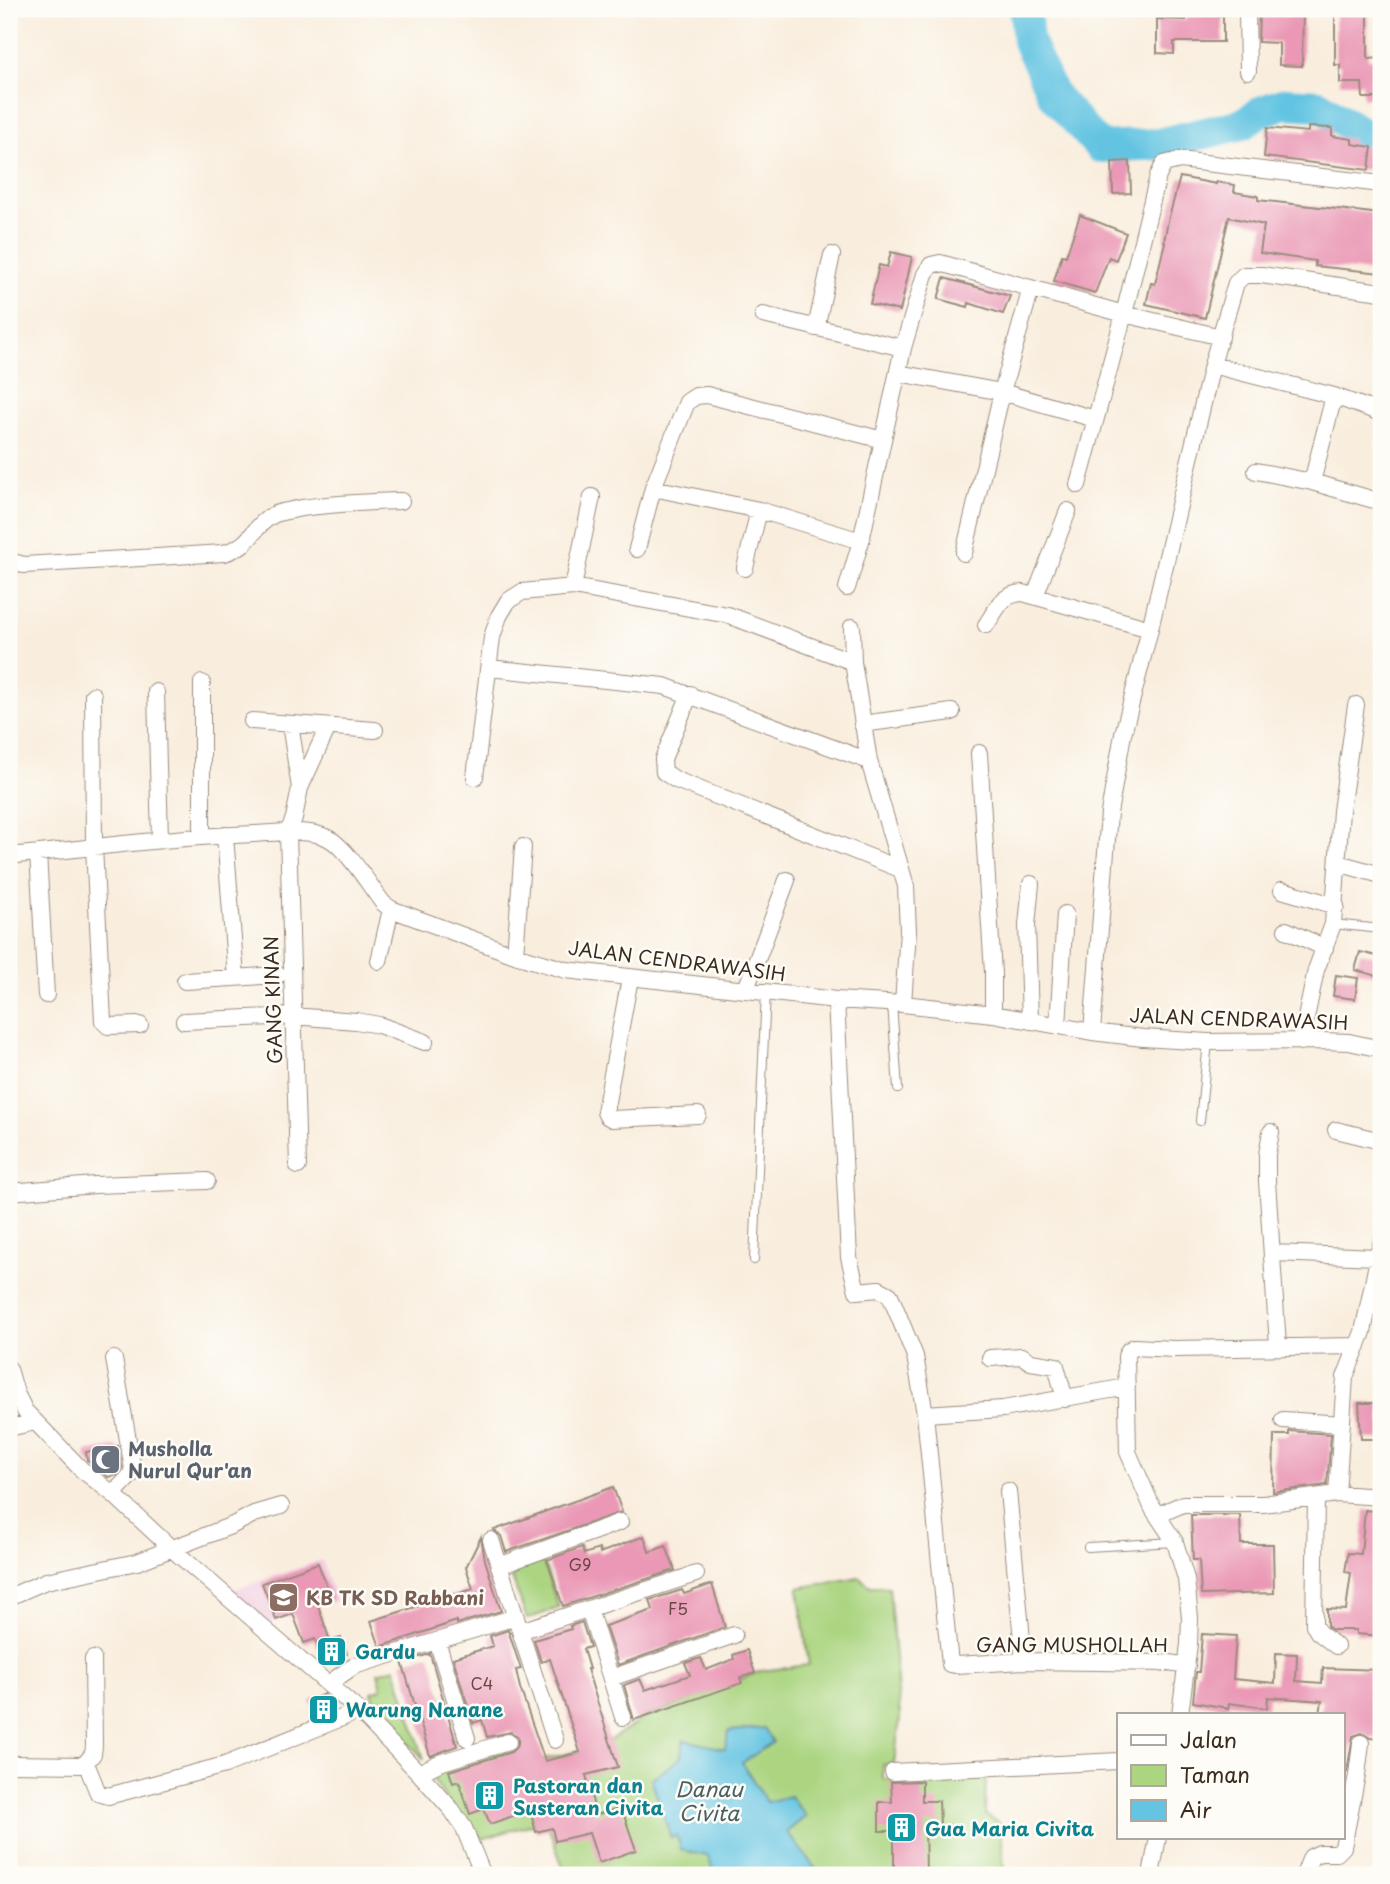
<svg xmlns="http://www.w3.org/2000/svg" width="1390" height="1884" font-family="'Playpen Sans',sans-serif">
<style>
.built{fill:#f2cfe1}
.green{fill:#abd581;stroke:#738050;stroke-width:2}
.water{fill:#64c4e2;stroke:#507780;stroke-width:2}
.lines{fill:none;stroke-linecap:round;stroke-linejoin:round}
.river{stroke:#64c4e2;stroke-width:32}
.building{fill:#ea98b5}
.lane-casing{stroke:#9a8c7e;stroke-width:10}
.street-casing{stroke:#9a8c7e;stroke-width:18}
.lane{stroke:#fff;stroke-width:8}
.street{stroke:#fff;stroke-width:16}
.labels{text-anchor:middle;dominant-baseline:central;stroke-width:5;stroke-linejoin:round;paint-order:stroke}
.number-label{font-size:16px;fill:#674644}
.street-label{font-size:19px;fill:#3b2a1e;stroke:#fdfcf7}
.worship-label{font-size:19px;font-weight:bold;fill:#5b616d;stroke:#fdfcf7;text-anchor:start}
.education-label{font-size:19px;font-weight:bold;fill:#785e54;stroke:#fdfcf7;text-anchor:start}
.culture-label{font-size:19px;font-weight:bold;fill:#0d838f;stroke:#fdfcf7;text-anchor:start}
.water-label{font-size:21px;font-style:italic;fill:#496063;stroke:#fdfcf7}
</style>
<rect width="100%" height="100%" fill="#fdfcf7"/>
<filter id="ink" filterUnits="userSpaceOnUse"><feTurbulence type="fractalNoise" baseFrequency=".0143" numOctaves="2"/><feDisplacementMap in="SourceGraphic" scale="14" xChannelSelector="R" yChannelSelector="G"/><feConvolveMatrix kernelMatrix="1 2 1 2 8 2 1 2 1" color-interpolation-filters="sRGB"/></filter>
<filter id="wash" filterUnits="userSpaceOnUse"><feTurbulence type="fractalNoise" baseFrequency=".00686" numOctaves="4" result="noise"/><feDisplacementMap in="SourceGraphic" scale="28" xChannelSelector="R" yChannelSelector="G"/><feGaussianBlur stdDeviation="1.57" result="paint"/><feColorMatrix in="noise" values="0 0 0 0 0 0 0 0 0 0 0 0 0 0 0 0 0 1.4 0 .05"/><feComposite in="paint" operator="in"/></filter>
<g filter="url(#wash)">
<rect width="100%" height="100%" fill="#f9eede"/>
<path class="built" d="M322,1560L336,1601L264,1625L226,1592Z"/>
<path class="green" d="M543,1561L559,1608L527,1619L510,1572Z
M859,1577L870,1586L889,1587L900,1718L894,1764L883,1765V1779L986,1776L985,1814L1001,1824L1004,1872L1019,1875H566L546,1820L475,1841L426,1769L506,1744L512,1766L599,1747L644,1718L761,1671L809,1665L798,1588Z
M395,1668L424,1759L378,1711L372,1692L382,1688L378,1673Z"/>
<path class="water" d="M764,1728L773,1742L742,1763L767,1802L790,1796L806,1816L787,1832L815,1868L806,1875H731L729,1871H713L708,1856L681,1850L677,1836L671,1838L651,1779L680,1759L684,1740L725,1749L729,1731Z"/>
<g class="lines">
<path class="river" d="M1025,9L1028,41L1053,95L1100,147L1158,144L1243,124L1260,112L1285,103L1319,105L1381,146"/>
</g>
<g id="blocks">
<path class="building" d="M1280,9H1303L1302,66L1279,65V43L1258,42L1259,14H1280Z
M1335,9H1368V59L1381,58V98H1363L1362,83H1340V65H1335Z
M1186,15H1223V42H1174V54L1157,53V19L1186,20Z
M1308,127L1332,128V136L1352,139V144L1372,147L1369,170L1264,157L1267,128L1308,132Z
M1130,161L1131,193L1113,194L1112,162Z
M1180,177L1216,184V182L1235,185L1234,192L1258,196V200L1381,214V273L1315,266V261L1260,253L1264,225L1229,217L1205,318L1146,304L1151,283L1155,284L1165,242L1164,241L1168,221Z
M1080,215L1126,233L1116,260L1109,257L1095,293L1054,281L1062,255L1066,256Z
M891,252L912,257L900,311L870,304L879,265L887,267Z
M944,278L1010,296L1003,314L969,303L968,307L938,299Z
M1360,952L1381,957L1378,976L1355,970Z
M1336,975L1358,978L1355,999L1333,996Z
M1359,1403H1381V1439H1361Z
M1289,1431L1331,1434L1327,1485L1273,1492L1274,1435H1289Z
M118,1446L122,1468L117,1475L108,1477L87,1460L86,1452Z
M613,1487L622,1512L506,1552L501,1536L494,1530Z
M1365,1510L1381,1512V1560L1377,1590H1381V1636L1356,1634V1630H1332L1327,1626V1609L1346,1610L1351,1573L1345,1572L1348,1553L1361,1554Z
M1191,1515H1240L1241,1544H1273L1274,1593L1201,1595L1199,1560H1193Z
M644,1536L649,1552L666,1546L675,1570L563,1606L547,1560L582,1547L584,1554L599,1549L600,1553Z
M481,1537L485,1560L501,1611L457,1624V1621L380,1647L371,1621L473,1589L466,1567Z
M318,1563L332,1600L318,1605L330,1641L341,1638L347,1654L323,1662L315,1639L304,1643L293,1614L276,1620L262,1583Z
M712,1584L725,1627L618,1665L605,1626L653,1610L650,1600L682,1590L684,1594Z
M582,1622L590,1647L583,1649L589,1669H587L618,1767L586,1775L596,1815L621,1807L636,1850L599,1863L589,1833L555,1841L552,1828L536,1832L530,1810L490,1824L484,1809L470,1814L459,1781L453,1783L449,1771L511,1752L518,1745V1738L511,1732L487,1737L482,1720L473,1723L453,1658L493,1646L490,1636L508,1630L521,1669L516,1670L520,1688L545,1761L580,1752L550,1659L541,1662L534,1640L571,1629L570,1626Z
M1202,1634L1236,1636L1233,1679L1275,1683L1276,1653L1297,1654L1296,1681L1322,1683L1323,1668L1381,1670V1739L1370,1738L1362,1733L1353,1736L1347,1772L1343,1771V1714H1320L1322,1701L1268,1697L1267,1708L1229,1703L1228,1708L1193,1702L1196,1672H1199Z
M747,1650L755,1673L740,1678L742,1683L634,1720L624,1685L640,1679L645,1690L690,1675L685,1663L701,1658L706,1670L734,1659L733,1655Z
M430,1654L457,1746L430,1756L402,1662Z
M324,1694L332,1711L317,1716L310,1700Z
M922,1781V1801H939L940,1824H925L926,1873L894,1874V1831H879V1802H892L891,1782Z"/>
</g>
</g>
<g filter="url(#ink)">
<use href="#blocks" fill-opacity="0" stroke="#9a8c7e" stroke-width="2"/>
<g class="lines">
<defs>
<path id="lane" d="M1333,924L1381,929
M892,1003L898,1089
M1200,1121L1208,1042
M754,1260L766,991
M1088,1547L1175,1542"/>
<path id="street" d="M1247,9L1248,71
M763,315L903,348
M816,328L832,255
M1212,365L1334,396L1381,413
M898,373L1002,392L1095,419
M1256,471L1312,482L1381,502
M1312,482L1334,396
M1078,485L1124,314L1221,337
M653,488L759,510L861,541
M637,549L653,488L687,402L696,396L707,395L883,440
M964,553L1002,392L1031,288
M9,561L24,565L224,553C255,544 250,527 275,514C283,511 293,510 302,508C335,503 368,502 401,501
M745,568L759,510
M573,587L592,497
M847,588L861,541L903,348L925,274L931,265L940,263L1124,314L1158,176L1164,164L1180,160L1381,184
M1035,596L1068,511
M986,625C998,608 1001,594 1023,593L1150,629
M852,627L853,662L869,761L906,886L908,931L903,1004
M489,668L664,686L869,761
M202,683V836
M156,692L160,839
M690,694L663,759L664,772L676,780L900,869
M93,695L94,847L103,1021L108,1026L140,1025
M252,721L375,730
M290,724L300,788
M862,724L952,712
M979,753L993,973V1014
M475,777L492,637L499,616L508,601L522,592L573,587L728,615L853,662
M225,835L236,978
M38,853L46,995
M9,856C91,848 171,837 254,834C276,833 307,828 328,838C347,848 369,885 383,903L391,909L515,955L566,970L836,1000L903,1004L993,1014L1092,1032L1143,1038L1208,1042L1322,1041L1349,1042L1381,1049
M1338,863L1381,875
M1282,890L1336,906
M1286,930L1325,948
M515,955L523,847
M379,961L391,909
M630,978L605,1112L607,1116L612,1119L698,1115
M185,981L278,975
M746,989L787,880
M836,1000L849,1257L857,1291L879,1289L890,1295L915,1356L925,1414L950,1664L956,1665L1024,1661L1169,1663L1187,1666
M184,1021L293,1016L356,1021L379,1025L425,1042
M1030,1021L1027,925L1031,884
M1058,1026L1065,914
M1092,1032L1109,813L1123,734L1150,629L1212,365L1236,283L1244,275H1261L1381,292
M1301,1042L1316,970L1333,924L1341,811L1356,705
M1336,1130L1381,1141
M1271,1132L1267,1154V1181L1278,1346
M298,1166L288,833L294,818L300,788L328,727
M9,1192L95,1185L207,1181
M1272,1253L1379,1257
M990,1358L1022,1356L1031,1362L1056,1366L1065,1399
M9,1369L16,1393L25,1411L82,1470L113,1494L172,1549L359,1711L419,1773L452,1810L464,1828L483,1875
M925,1414L1003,1409L1127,1387
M1283,1420L1342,1424
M9,1428L35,1422
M1008,1491L1024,1661
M113,1494L130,1476L133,1469L114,1359
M1337,1494L1345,1377L1363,1332L1381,1244
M1316,1497L1314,1625L1318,1632L1336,1646
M1158,1515L1183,1504H1263L1337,1494L1381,1497
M491,1540L555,1740
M499,1566L620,1522
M9,1597L46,1581L137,1562L233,1525L254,1514L281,1506
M589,1609L623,1717
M520,1631L696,1574
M437,1641L467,1738
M611,1678L734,1635
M328,1684L354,1666L516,1617
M1180,1714L1189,1644L1190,1618L1186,1579L1175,1542L1153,1509L1128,1452L1126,1356L1129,1350L1134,1347L1174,1349L1358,1346
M9,1764L84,1765L88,1768L98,1793L108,1796L225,1765L359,1711
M84,1765L93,1754L94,1746L93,1659
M893,1772L1119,1761
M419,1773L439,1763L508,1742
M1151,1875L1158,1837
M1304,1875L1311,1857L1320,1853H1337L1343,1847L1357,1775L1361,1743"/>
</defs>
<use href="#lane" class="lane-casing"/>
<use href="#street" class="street-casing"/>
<use href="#lane" class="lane"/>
<use href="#street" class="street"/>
</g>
</g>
<defs>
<symbol id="mosque-square" viewBox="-11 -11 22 22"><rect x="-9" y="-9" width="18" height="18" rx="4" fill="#6b7280" stroke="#fdfcf7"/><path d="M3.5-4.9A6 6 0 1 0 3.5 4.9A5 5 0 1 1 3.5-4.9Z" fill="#fff"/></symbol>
<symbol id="school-square" viewBox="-11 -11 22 22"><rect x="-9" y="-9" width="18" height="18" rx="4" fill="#8d6e63" stroke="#fdfcf7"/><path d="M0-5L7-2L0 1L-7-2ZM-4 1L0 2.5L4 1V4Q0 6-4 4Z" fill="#fff"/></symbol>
<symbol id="building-square" viewBox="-11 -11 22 22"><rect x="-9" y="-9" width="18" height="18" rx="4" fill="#0f9aa8" stroke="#fdfcf7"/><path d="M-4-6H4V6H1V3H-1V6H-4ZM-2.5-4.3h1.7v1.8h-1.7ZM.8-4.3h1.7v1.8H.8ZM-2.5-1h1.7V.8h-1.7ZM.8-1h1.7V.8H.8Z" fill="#fff"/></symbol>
</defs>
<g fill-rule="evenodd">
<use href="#mosque-square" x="88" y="1442" width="35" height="35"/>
<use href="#school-square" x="266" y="1580" width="35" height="35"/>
<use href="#building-square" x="314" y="1634" width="35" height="35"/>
<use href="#building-square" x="306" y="1692" width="35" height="35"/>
<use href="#building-square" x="472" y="1778" width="35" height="35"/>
<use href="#building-square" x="884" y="1810" width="35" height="35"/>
</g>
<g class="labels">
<g class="number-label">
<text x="580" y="1564">G9</text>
<text x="678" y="1608">F5</text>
<text x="482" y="1683">C4</text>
</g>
<g class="street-label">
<text transform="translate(677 960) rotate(7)">JALAN CENDRAWASIH</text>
<text transform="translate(272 1000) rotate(-92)">GANG KINAN</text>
<text transform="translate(1239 1018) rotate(2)">JALAN CENDRAWASIH</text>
<text x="1072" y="1644">GANG MUSHOLLAH</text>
</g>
<g class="worship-label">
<text x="128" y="1448">Musholla<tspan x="128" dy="22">Nurul Qur'an</tspan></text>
</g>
<g class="education-label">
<text x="306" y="1597">KB TK SD Rabbani</text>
</g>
<g class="culture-label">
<text x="355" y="1651">Gardu</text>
<text x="346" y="1709">Warung Nanane</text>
<text x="513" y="1785">Pastoran dan<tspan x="513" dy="22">Susteran Civita</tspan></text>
<text x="925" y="1828">Gua Maria Civita</text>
</g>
<g class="water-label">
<text x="709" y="1788">Danau<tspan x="709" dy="24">Civita</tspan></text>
</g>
</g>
<rect width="1390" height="1884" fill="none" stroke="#fdfcf7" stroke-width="35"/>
<rect x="1117" y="1713" width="228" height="126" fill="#fdfcf7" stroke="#afa8a0" stroke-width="2"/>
<rect x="1131" y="1735" width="35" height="10" fill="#ffffff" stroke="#afa8a0" stroke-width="2"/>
<text x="1180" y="1748" font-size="21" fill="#3b2a1e">Jalan</text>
<rect x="1131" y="1765" width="35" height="21" fill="#abd581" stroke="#afa8a0" stroke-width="2"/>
<text x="1180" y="1783" font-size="21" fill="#3b2a1e">Taman</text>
<rect x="1131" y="1800" width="35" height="21" fill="#64c4e2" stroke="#afa8a0" stroke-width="2"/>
<text x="1180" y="1818" font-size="21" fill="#3b2a1e">Air</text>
</svg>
